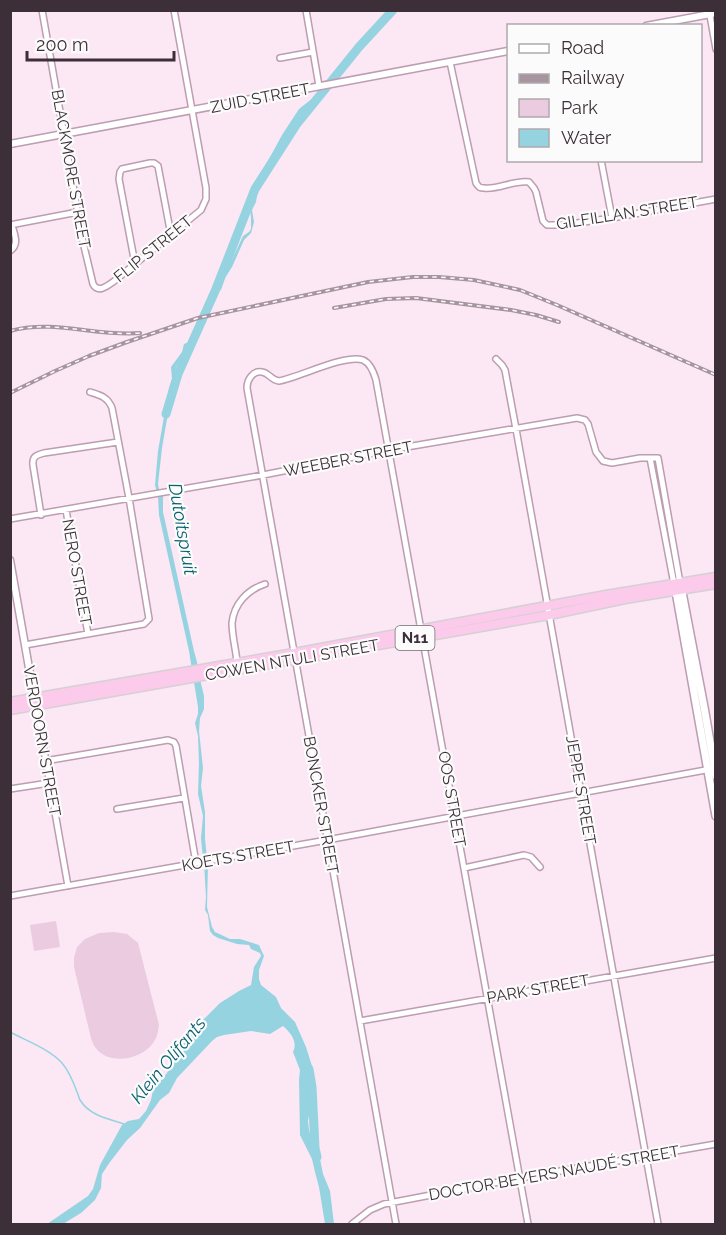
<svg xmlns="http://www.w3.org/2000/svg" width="726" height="1235" font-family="Raleway,sans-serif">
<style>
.green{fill:#ebcbdf}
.water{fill:#95d3e1}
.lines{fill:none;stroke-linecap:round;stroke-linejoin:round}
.stream{stroke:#95d3e1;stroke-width:1.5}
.river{stroke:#95d3e1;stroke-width:9}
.minor-casing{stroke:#bd9db1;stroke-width:8}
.tertiary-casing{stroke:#bd9db1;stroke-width:9}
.secondary-casing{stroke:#bd9db1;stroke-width:10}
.trunk-casing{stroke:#d4d1d3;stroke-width:11}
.minor{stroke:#fff;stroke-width:5}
.tertiary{stroke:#fff;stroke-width:6}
.secondary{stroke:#fff;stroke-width:7}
.trunk{stroke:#fccaea;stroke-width:8}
.rail-casing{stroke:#a6949f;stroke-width:4}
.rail{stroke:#fbfbfb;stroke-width:1.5;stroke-dasharray:4.5;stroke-linecap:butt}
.labels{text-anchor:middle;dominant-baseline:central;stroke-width:4.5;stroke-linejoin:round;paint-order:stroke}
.shield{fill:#fbfbfb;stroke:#756c72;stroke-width:1.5}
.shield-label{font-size:15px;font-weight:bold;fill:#3c2f37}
.street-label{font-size:16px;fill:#3c2f37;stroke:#fbfbfb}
.water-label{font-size:18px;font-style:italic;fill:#096170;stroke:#fbfbfb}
</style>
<rect width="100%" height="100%" fill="#fce7f4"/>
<path class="green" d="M56,921L60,947L34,951L30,925Z
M114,932L127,934L138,943L159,1025C158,1032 157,1038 153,1043C141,1060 108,1066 95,1047C93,1044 92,1041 91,1038L74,967V958L77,947L85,939L99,933Z"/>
<path class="water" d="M322,89H327L325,94L320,101L305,109L295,122L259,180L256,202L252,210L254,222L251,233L244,240L232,267L225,278L221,290L215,287L230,264L243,236L249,232L251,229V218L250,209L254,200L252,188L256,180L269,159L282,135L299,109L318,94Z
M189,342L182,357L176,367L162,448L158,484L159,489L163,495V512L194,651L197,662L198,671L204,696V709L200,718L199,731L203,768L201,786L205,812V839L207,858L203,859L201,838L203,816L198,794L199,763L198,736L195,723L198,714V707L189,651L159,515L158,496L155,485L158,451L169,388L172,379L171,367L182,352L184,344Z
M208,862L207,907L212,927L215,932L230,939H240L259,945L264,956L259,970V979L261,985L276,997L281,1008L295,1022L306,1047L312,1066V1078L309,1082L308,1093L311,1105L308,1121L309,1130L313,1144L318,1149L323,1174L330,1191L334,1224H325L319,1187L315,1172L312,1159L300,1135L299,1080L300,1070L293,1052C298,1042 291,1033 283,1026L270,1034L251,1031L224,1035L217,1037L212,1041L177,1078L169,1093L160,1100L140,1128L127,1140L110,1162L102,1174L101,1188L95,1200L81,1213L63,1224H47L88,1196L93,1189L100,1165L122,1125L128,1121L139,1119L146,1111L151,1100L153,1090L167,1073L189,1034L220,1003L239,991L251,985L254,967L261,956L260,953L251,949L249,945L237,944L218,938L213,935L210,931L208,915L205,910L206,897L204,863Z"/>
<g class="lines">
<path class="stream" d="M10,1032C27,1041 49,1049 62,1063C69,1071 73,1081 77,1092C78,1094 79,1098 80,1100C90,1116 109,1119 124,1124"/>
<path class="river" d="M166,414L178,374L216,289L255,189L296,125L359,47L393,10
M309,1069L312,1087L315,1148L317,1157"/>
<defs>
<path id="minor" d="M42,10L83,242L93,284C98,293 106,287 113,282L201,210L206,199V188L174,10
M306,10L319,86
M709,10L716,49
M280,58L313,52
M450,62L476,183C479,187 479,188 484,188C498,190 513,180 529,182L534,188L536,192L543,221L547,225H563L612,218L716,199
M601,160L612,218
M10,225L78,212
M10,251C20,244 14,234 12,225
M135,264L119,179L120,172L122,169L150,163H154L158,166L171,235
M496,359L502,365L505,370L516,429L658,1224
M650,458L674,584
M66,510L88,634
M41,515L33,465C32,456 37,455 44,453L118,442
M10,519L263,475L389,450L577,418L585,420L588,424L596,452L603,461L612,463L640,458H658L680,583
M25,645L144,624L149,619L129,498L112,408C108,397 100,395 90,392
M237,662C236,650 232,636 232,623C234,604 247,590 265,584
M36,705L68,886
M45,761L168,740L174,742L176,746L196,863
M10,789L49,783
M117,809L184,798
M464,868L524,855L531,857L540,867
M10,896L327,840L711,769
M360,1021L716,958
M352,1224L370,1210L384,1204L520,1178L716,1144
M396,1224L247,388C247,380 253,370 262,372C269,373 271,380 279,381C300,377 345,354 363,360C370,363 374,373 376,380L528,1224"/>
<path id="tertiary" d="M646,26L716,13
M10,144L508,51
M10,560L35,702"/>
<path id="secondary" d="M675,586L716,816
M681,587L704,707L716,776"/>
<path id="trunk" d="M10,702L294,653L606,595L716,577
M10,710L549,615L625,599L716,584"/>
</defs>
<use href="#minor" class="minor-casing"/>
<use href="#tertiary" class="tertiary-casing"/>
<use href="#secondary" class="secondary-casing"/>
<use href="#trunk" class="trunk-casing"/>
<use href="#minor" class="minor"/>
<use href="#tertiary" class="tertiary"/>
<use href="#secondary" class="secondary"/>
<use href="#trunk" class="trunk"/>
<defs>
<path id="rail" d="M334,308L386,299L416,298L511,310L536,315L559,322
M10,331C54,319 97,337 140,333
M10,393L55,371L89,356L127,342L198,318L368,282L413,277H439L474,280L520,290L557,305L716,375"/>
</defs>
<use href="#rail" class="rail-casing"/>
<use href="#rail" class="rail"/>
</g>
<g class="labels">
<rect class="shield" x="395.5" y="626" width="39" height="24" rx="4.5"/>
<g class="shield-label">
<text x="415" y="638">N11</text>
</g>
<g class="street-label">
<text transform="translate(260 98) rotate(-11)">ZUID STREET</text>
<text transform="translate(71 169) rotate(80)">BLACKMORE STREET</text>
<text transform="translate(627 213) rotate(-9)">GILFILLAN STREET</text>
<text transform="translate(153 249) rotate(-39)">FLIP STREET</text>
<text transform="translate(348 459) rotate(-11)">WEEBER STREET</text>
<text transform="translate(77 572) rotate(80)">NERO STREET</text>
<text transform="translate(292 660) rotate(-10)">COWEN NTULI STREET</text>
<text transform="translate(42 741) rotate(80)">VERDOORN STREET</text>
<text transform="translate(581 790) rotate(80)">JEPPE STREET</text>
<text transform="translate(452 799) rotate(80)">OOS STREET</text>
<text transform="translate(321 805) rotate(80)">BONCKER STREET</text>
<text transform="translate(238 856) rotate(-10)">KOETS STREET</text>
<text transform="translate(538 989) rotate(-10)">PARK STREET</text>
<text transform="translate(554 1173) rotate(-10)">DOCTOR BEYERS NAUDÉ STREET</text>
</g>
<g class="water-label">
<text transform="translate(183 529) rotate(80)">Dutoitspruit</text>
<text transform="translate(168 1060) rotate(-50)">Klein Olifants</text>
</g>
</g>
<rect width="726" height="1235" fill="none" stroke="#3c2f37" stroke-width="24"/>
<rect x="507" y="24" width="195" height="138" fill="#fbfbfb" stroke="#afa9ad" stroke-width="1.5"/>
<rect x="519" y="44" width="30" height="9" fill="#ffffff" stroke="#afa9ad" stroke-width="1.5"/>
<text x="561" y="54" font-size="18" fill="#3c2f37">Road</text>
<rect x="519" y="74" width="30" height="9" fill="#a6949f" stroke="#afa9ad" stroke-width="1.5"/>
<text x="561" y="84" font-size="18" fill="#3c2f37">Railway</text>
<rect x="519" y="99" width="30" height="18" fill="#ebcbdf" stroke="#afa9ad" stroke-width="1.5"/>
<text x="561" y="114" font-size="18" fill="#3c2f37">Park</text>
<rect x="519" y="129" width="30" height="18" fill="#95d3e1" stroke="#afa9ad" stroke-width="1.5"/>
<text x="561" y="144" font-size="18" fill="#3c2f37">Water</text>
<path d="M27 51v9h147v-9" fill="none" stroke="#3c2f37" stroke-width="3"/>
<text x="36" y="51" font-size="18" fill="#3c2f37" stroke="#fbfbfb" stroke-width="4.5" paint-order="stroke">200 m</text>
</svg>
